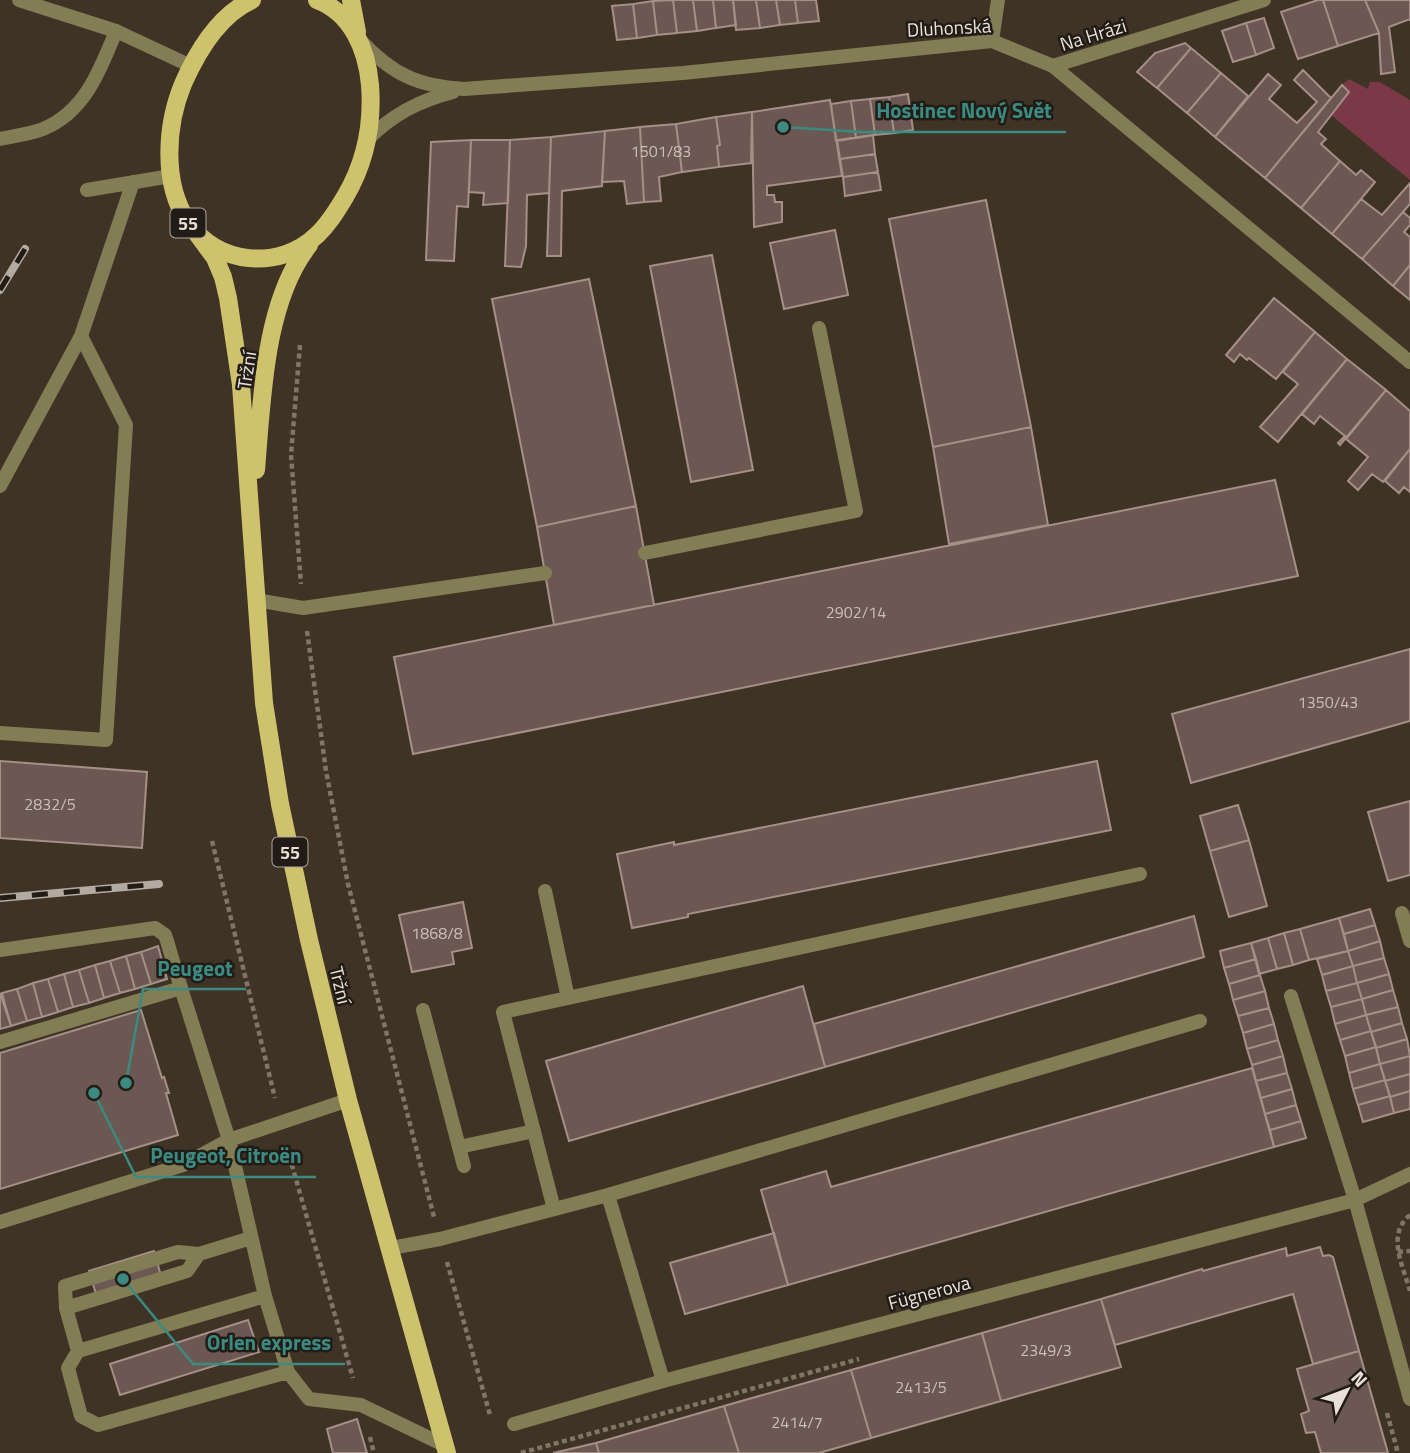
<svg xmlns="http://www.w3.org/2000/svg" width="1410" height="1453" font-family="'Titillium Web',sans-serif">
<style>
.green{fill:#7b3847}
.building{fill:#6c5852;stroke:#a58f88;stroke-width:2}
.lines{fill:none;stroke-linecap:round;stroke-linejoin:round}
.path{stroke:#7f756a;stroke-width:4.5;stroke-dasharray:5 3.5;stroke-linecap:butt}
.lane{stroke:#837d55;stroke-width:14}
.street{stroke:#837d55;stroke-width:14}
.primary{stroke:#cfc26d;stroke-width:18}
.rail-casing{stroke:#b3aaa1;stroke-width:8}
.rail{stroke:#221c16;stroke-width:5;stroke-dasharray:16;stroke-linecap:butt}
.labels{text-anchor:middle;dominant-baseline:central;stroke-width:5;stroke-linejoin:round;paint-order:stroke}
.number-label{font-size:16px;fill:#cabfb7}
.shield{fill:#221c16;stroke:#ada69e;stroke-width:2}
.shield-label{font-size:18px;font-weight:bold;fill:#e9e1d9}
.street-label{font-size:19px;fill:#e9e1d9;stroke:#221c16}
.leader{fill:none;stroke:#3b8b83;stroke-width:2.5}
.callout-dot{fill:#3b8b83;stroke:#221c16;stroke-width:2.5}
.callout-label{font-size:21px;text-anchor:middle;font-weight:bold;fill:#3b8b83;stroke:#221c16;stroke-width:5;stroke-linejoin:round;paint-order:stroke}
</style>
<rect width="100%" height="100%" fill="#3f3326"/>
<path class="green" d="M1349,79L1368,89L1370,82H1380L1410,100V180L1331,115L1349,92L1342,85Z"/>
<path class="building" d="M673,0H693L697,31L677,33Z
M673,0L677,33L657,35L653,1Z
M693,0H713L716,28L697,31Z
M713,0H733L736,25L716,28Z
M733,0H756L760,28L736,30Z
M756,0H776L780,25L760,28Z
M776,0H795L798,23L780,25Z
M795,0H816L819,21L798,23Z
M1318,0H1323L1338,46L1298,59L1281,12Z
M1323,0H1365L1379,33L1338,46Z
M1365,0H1410V21V19L1389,27L1395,72L1381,74L1379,33Z
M653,1L657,35L637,38L633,4Z
M633,4L637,38L617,40L612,6Z
M1264,18L1274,48L1256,55L1246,23Z
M1246,23L1256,55L1233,62L1222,31Z
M1185,43L1191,48L1157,88L1137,72L1155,53Z
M1191,48L1221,73L1187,113L1157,88Z
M1303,70L1331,98L1265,178L1215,137L1268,74L1281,85L1269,99L1297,123L1317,102L1294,80Z
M1221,73L1248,96L1215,137L1187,113Z
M1342,85L1349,92L1318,132L1326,139L1321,144L1340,161L1301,208L1265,178Z
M908,94L913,130L894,133L889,97Z
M889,97L894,133L875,135L870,99Z
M870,99L875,135L856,138L851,101Z
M830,100L842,176L767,186V195H774L775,202H782V222L754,227L752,112Z
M851,101L856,138L836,141L831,104Z
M752,112L751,163L719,167L717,146L720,145L716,117Z
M716,117L720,145L717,146L719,167L682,172L676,124Z
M676,124L682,172L659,177L661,201L644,202L640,127Z
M640,127L644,202L627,204L624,181L602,182L605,131Z
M605,131L602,186L562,191L561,256H547L551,137Z
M873,135L875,154L840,159L837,140Z
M551,137L549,193L527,195L526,246L521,267L505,266L510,140Z
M471,140H510L508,203L483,205L484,193L469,192Z
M471,140L468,207L457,206L454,261L426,260L431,142Z
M875,154L878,172L843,177L840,159Z
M1340,161L1356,175L1361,170L1375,182L1332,234L1301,208Z
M878,172L881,190L845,196L843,177Z
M1410,183V204L1362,259L1332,234L1361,199L1382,215Z
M986,200L1031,427L933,447L889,219Z
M1403,212L1410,218V225L1404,232L1410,237V265L1393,286L1362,259Z
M835,230L848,295L784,309L770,243Z
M712,255L753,470L691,482L650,266Z
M1410,265V300L1393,286Z
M589,279L636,506L537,527L492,299Z
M1274,298L1315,332L1276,379L1249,358L1247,360L1240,354L1234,362L1226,355Z
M1315,332L1347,359L1278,442L1260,427L1298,384L1283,372Z
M1347,359L1386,390L1340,445L1338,443L1345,436L1320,416L1314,424L1302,414Z
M1386,390L1410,411V449L1383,482L1372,474L1358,490L1348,481L1368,457L1346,439Z
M1031,427L1048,525L949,544L933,447Z
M1410,449V492L1404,487L1399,493L1385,481Z
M1275,480L1298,576L413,754L394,657Z
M636,506L654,605L554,625L537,527Z
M1410,649V721L1191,783L1172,714Z
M0,761L147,772L142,848L0,838Z
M1097,761L1111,830L688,914V917L632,928L617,854L674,842V845Z
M1410,801V875L1388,881L1368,812Z
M1238,805L1249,840L1210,851L1200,816Z
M1249,840L1267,906L1229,917L1210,851Z
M463,902L472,948L452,952L454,964L412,972L399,915Z
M1370,909L1375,925L1344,934L1339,918Z
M1194,916L1204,957L825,1067L814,1024Z
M1339,918L1348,951L1309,960L1300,929Z
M1375,925L1380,941L1348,951L1344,934Z
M1300,929L1309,960L1293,965L1284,933Z
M1284,933L1293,965L1277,969L1268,938Z
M1268,938L1277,969L1259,974L1251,943Z
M1380,941L1384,958L1353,966L1348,951Z
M1251,943L1256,959L1224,968L1220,951Z
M158,946L167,979L151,984L141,952Z
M1348,951L1353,966L1322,975L1317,959Z
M141,952L151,984L135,989L126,956Z
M126,956L135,989L120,993L110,961Z
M1384,958L1389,974L1357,983L1353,966Z
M1256,959L1260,975L1229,984L1224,968Z
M110,961L120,993L104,998L95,965Z
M95,965L104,998L89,1003L79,970Z
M1353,966L1357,983L1326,991L1322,975Z
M79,970L89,1003L73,1007L64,974Z
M64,974L73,1007L58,1012L48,979Z
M1389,974L1393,990L1362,999L1357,983Z
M1260,975L1265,991L1233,1000L1229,984Z
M48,979L58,1012L42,1017L33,983Z
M33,983L42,1017L27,1021L17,989Z
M1357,983L1362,999L1331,1007L1326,991Z
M803,986L825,1067L569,1141L546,1061Z
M17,989L27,1021L11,1026L2,993Z
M1393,990L1398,1007L1366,1015L1362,999Z
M1265,991L1269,1008L1238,1016L1233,1000Z
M0,993L11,1026L0,1029Z
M1362,999L1366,1015L1335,1024L1331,1007Z
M1398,1007L1402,1023L1371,1032L1366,1015Z
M1269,1008L1274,1024L1243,1033L1238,1016Z
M141,1010L162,1078L164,1077L169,1093H166L178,1135L0,1189V1053Z
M1366,1015L1371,1031L1340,1040L1335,1024Z
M1402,1023L1407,1039L1376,1048L1371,1032Z
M1274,1024L1278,1040L1247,1049L1243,1033Z
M1371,1031L1376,1047L1345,1056L1340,1040Z
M1407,1039L1410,1056L1380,1064L1376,1048Z
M1278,1040L1283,1056L1252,1065L1247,1049Z
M1376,1047L1380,1064L1349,1073L1345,1056Z
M1283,1056L1287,1073L1256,1081L1252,1065Z
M1410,1056V1074L1385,1081L1380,1064Z
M1380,1064L1385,1080L1353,1089L1349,1073Z
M1252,1068L1274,1147L788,1285L761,1190L826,1171L831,1187Z
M1287,1073L1292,1089L1261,1098L1256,1081Z
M1410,1074V1091L1390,1097L1385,1081Z
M1385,1080L1390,1096L1358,1105L1353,1089Z
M1292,1089L1296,1105L1265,1114L1261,1098Z
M1410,1091V1109L1394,1113L1390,1097Z
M1390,1096L1394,1113L1363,1122L1358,1105Z
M1296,1105L1301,1121L1270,1130L1265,1114Z
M1301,1121L1306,1138L1274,1147L1270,1130Z
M774,1233L788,1285L685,1314L670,1263Z
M1320,1247L1323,1256L1329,1255L1333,1257L1359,1351L1313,1364L1293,1294L1115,1345L1101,1299L1202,1269L1203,1271L1286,1248L1287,1256Z
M154,1251L163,1283L99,1304L89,1271Z
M1101,1299L1121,1367L1001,1401L982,1333Z
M248,1320L259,1352L120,1395L110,1364Z
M982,1333L1001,1401L871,1438L851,1370Z
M1359,1351L1388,1453H1321L1315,1432L1306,1433L1301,1414L1309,1411L1297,1369Z
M851,1370L871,1438L819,1453H739L724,1406Z
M724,1406L739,1453H599L596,1443Z
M357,1419L367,1453H333L327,1429Z
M596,1443L599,1453H553Z"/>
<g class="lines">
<path class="path" d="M300,345L291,455L301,584
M307,631L326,771L348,884L434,1217
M212,841L275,1098
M287,1148L353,1378
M1410,1215C1386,1234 1403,1266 1410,1291
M1398,1252L1410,1251
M447,1262L490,1415
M1387,1413L1398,1453
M370,1437L374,1453
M521,1453L859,1359"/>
<path class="lane" d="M0,139C14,136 30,134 43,129C85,112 100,70 116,31
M87,190L171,176
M0,486L81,336L133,182
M645,553L856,511L819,328
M256,600L303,608L545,573
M0,733L106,740L126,425L81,336
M545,891L568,998
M1402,913L1410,941
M0,950L155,928L165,935L167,941L181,988
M1291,996L1355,1200
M423,1010L464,1166
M0,1042L181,988L229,1140L265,1296L288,1372L309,1399L361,1405L446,1446
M459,1147L534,1131
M554,1209L503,1012L1140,874
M0,1222L183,1165L229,1140L348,1100
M391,1248L440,1239L608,1195
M265,1296L78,1351L68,1368L81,1416L98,1425L288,1372
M66,1308L187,1271L199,1254
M78,1351L66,1308L65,1286L178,1252L199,1254L251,1238
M663,1381L608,1195L1200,1021"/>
<path class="street" d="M19,0L116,31L191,66
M361,41C393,75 418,86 464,89L683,73L992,41L1053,66L1410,362
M992,41L998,0
M1053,66L1264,0
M367,140C392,115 418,101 453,92
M1355,1200L1410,1399
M514,1424L663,1381L1355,1200L1410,1174"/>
<path class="primary" d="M252,0C219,15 197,52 183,84C166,125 162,184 188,222C216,265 280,271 317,235C329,224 337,210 345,197C365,163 373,124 370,85C367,50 352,13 317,0
M351,0L357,32
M198,235L215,258L223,277L228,298L241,385L264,703L280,804L309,940L348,1100L447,1453
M256,470C262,400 264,302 309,245"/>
<defs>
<path id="rail" d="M0,290L25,249
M0,898L159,884"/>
</defs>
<use href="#rail" class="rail-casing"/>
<use href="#rail" class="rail"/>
</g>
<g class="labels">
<g class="number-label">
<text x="661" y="151">1501/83</text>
<text x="856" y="612">2902/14</text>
<text x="1328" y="702">1350/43</text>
<text x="50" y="804">2832/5</text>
<text x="437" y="933">1868/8</text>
<text x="1046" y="1350">2349/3</text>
<text x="921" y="1387">2413/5</text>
<text x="797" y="1422">2414/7</text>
</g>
<g class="shield">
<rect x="170.5" y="208.5" width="35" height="29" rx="5"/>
<rect x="272.5" y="837.5" width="35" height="29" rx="5"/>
</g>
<g class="shield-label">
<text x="188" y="223">55</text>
<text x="290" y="852">55</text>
</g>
<g class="street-label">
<text transform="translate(949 27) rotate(-3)">Dluhonská</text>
<text transform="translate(1093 34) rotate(-17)">Na Hrázi</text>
<text transform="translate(246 370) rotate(-81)">Tržní</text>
<text transform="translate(341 985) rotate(76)">Tržní</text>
<text transform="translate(929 1292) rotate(-15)">Fügnerova</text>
</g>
</g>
<path class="leader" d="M783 127L862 132H1066M126 1083L143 989H246M94 1093L136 1177H316M123 1279L193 1364H345"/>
<g class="callout-dot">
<circle cx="783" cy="127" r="7"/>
<circle cx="126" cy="1083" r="7"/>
<circle cx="94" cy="1093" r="7"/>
<circle cx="123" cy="1279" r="7"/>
</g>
<g class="callout-label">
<text x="964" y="118">Hostinec Nový Svět</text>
<text x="195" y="976">Peugeot</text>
<text x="226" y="1163">Peugeot, Citroën</text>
<text x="269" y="1350">Orlen express</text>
</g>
<g transform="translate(1347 1390) rotate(48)" stroke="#221c16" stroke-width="5" paint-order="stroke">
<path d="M0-5L12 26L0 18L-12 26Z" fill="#e9e1d9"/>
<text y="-10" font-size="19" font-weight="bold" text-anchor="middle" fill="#e9e1d9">N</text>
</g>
</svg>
